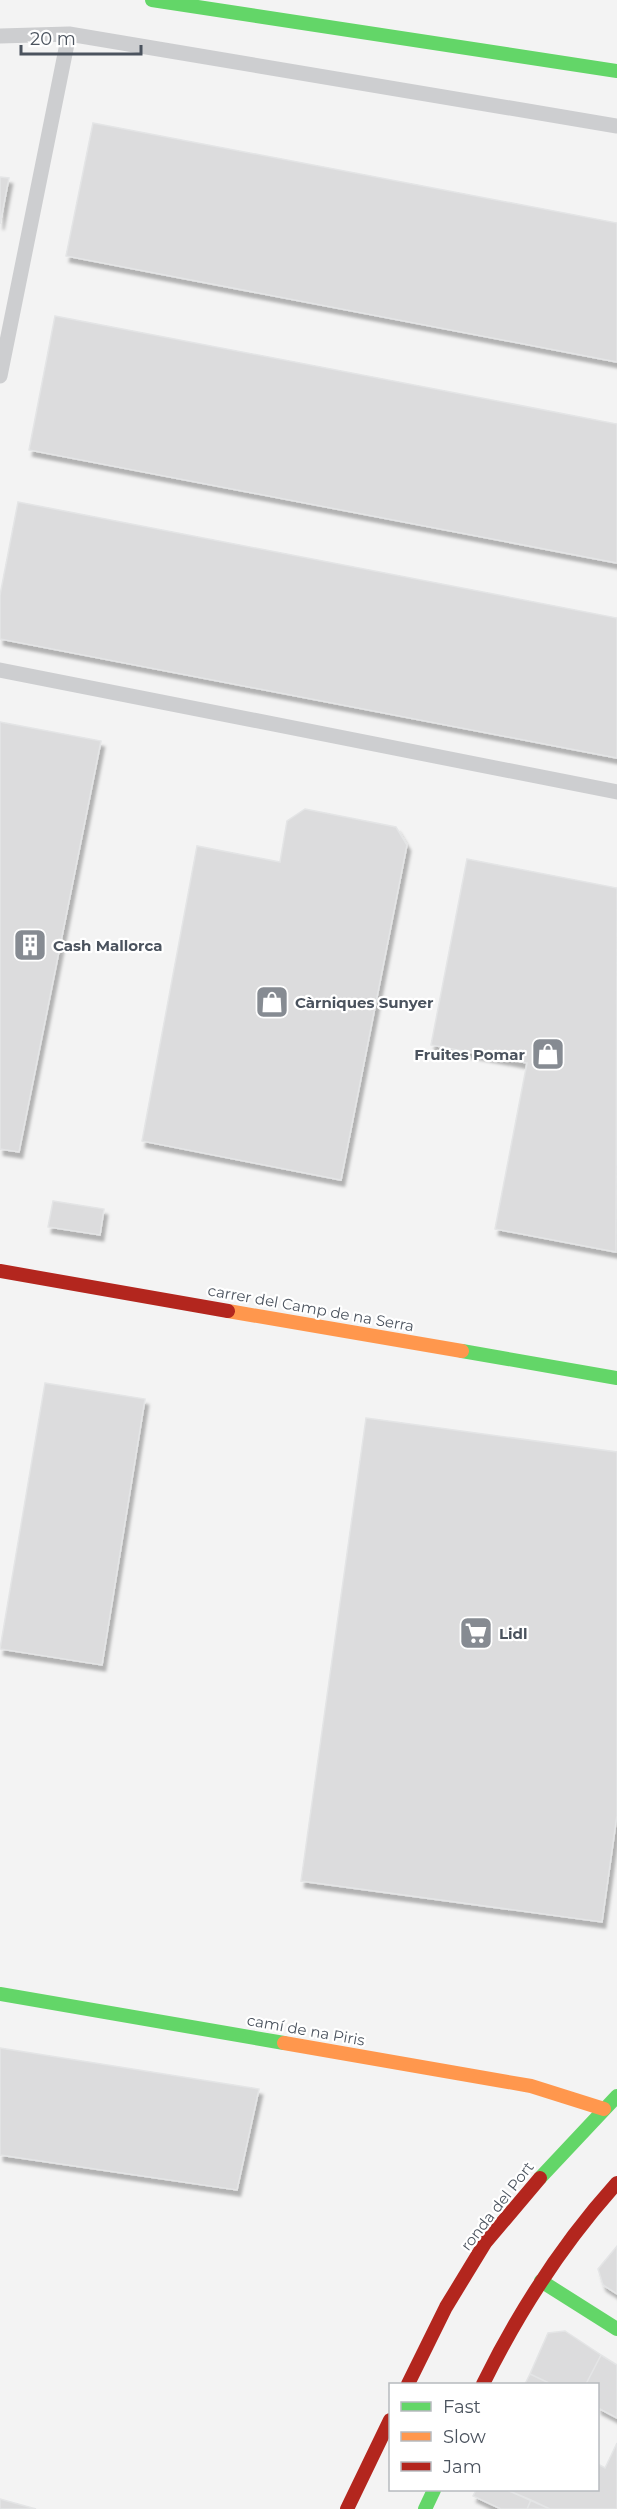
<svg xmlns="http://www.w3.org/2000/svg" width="617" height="2509" font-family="Montserrat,sans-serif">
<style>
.building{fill:#dcdcdd;stroke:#e4e5e6;stroke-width:1.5;filter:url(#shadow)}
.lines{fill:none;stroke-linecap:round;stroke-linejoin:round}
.lane{stroke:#cdced0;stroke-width:15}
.fast{stroke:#63d668;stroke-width:14}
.slow{stroke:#ff974d;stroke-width:14}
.jam{stroke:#b3261e;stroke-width:14}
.labels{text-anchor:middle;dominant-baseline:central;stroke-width:4.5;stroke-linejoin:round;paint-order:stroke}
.poi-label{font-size:15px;font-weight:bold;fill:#4b535e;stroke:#fff;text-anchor:start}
.street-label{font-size:15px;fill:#4b535e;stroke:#fff}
</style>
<defs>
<filter id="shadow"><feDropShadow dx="3.5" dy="6" stdDeviation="1.5" flood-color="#0004"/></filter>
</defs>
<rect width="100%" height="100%" fill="#f3f3f3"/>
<path class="building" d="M93,123L617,223V362L66,256Z
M0,177L9,178L0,224Z
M55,316L617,424V563L29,450Z
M18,502L617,618V758L0,639V595Z
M0,722L101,741L19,1152L0,1149Z
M305,809L396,827L407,845L341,1180L142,1141L197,846L280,862L287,821Z
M467,859L617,888L616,1252L495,1229L527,1063L431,1045Z
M53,1201L104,1209L100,1235L48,1227Z
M45,1383L145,1399L102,1665L0,1649Z
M366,1418L617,1452V1815L602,1922L301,1881Z
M0,2048L259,2089L237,2190L0,2155Z
M617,2246V2294L603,2285L598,2269Z
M565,2331L601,2355L586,2384H551L530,2374L548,2333Z
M601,2355L617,2365V2418L598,2408V2384H586Z
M530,2374L551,2384H525Z
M617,2443V2509H550L507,2490H598V2464L605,2468Z
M476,2490H507L531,2500L527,2509H501L473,2496Z
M0,2499L36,2509H0Z
M531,2500L550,2509H527Z"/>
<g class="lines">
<path class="lane" d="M0,36L69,34
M0,376L69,34L617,126
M0,670L617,792"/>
<path class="fast" d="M152,0L617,71
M462,1351L617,1378
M0,1994L284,2043
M540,2178L617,2096
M541,2281L617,2329
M425,2509L434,2490"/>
<path class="slow" d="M228,1311L462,1351
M284,2043L531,2086L604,2109"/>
<path class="jam" d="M0,1271L228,1311
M408,2384L446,2307L485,2243L540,2178
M483,2384C519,2311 562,2244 617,2183
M347,2509L390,2420"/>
</g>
<defs>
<symbol id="building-square" viewBox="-11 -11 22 22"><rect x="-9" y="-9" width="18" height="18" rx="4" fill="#868b92" stroke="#fff"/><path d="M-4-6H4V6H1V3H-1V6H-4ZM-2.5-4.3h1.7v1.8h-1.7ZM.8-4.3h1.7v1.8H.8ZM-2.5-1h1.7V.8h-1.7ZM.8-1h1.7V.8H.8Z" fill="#fff"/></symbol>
<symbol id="shop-square" viewBox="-11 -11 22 22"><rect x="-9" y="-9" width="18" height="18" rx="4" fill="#868b92" stroke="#fff"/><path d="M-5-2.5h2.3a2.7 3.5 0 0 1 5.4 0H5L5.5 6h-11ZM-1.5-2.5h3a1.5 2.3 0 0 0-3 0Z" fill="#fff"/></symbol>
<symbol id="supermarket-square" viewBox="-11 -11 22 22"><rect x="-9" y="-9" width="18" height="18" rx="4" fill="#868b92" stroke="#fff"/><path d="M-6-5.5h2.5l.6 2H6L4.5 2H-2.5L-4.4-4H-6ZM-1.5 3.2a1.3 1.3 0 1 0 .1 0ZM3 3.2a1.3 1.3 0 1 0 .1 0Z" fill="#fff"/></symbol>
</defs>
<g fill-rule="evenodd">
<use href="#building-square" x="11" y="926" width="38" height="38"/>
<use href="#shop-square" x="253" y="983" width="38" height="38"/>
<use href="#shop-square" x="529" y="1035" width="38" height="38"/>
<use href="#supermarket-square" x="457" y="1614" width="38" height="38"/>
</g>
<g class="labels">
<g class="poi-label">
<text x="53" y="945">Cash Mallorca</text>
<text x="295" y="1002">Càrniques Sunyer</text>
<text x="525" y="1054" text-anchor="end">Fruites Pomar</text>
<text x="499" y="1633">Lidl</text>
</g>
<g class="street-label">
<text transform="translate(311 1308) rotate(10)">carrer del Camp de na Serra</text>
<text transform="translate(306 2030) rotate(10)">camí de na Piris</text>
<text transform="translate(497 2206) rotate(-52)">ronda del Port</text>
</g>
</g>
<rect x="389" y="2383" width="210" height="108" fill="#ffffff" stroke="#b7babf" stroke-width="1.5"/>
<rect x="401" y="2402" width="30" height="9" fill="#63d668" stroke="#b7babf" stroke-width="1.5"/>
<text x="443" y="2413" font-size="18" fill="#4b535e">Fast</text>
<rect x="401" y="2432" width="30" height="9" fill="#ff974d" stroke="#b7babf" stroke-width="1.5"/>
<text x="443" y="2443" font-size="18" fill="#4b535e">Slow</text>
<rect x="401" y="2462" width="30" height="9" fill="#b3261e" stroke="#b7babf" stroke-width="1.5"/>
<text x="443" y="2473" font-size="18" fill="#4b535e">Jam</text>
<path d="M21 45v9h120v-9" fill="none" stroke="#4b535e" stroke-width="3"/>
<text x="30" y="45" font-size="18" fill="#4b535e" stroke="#ffffff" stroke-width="4.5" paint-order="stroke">20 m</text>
</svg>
